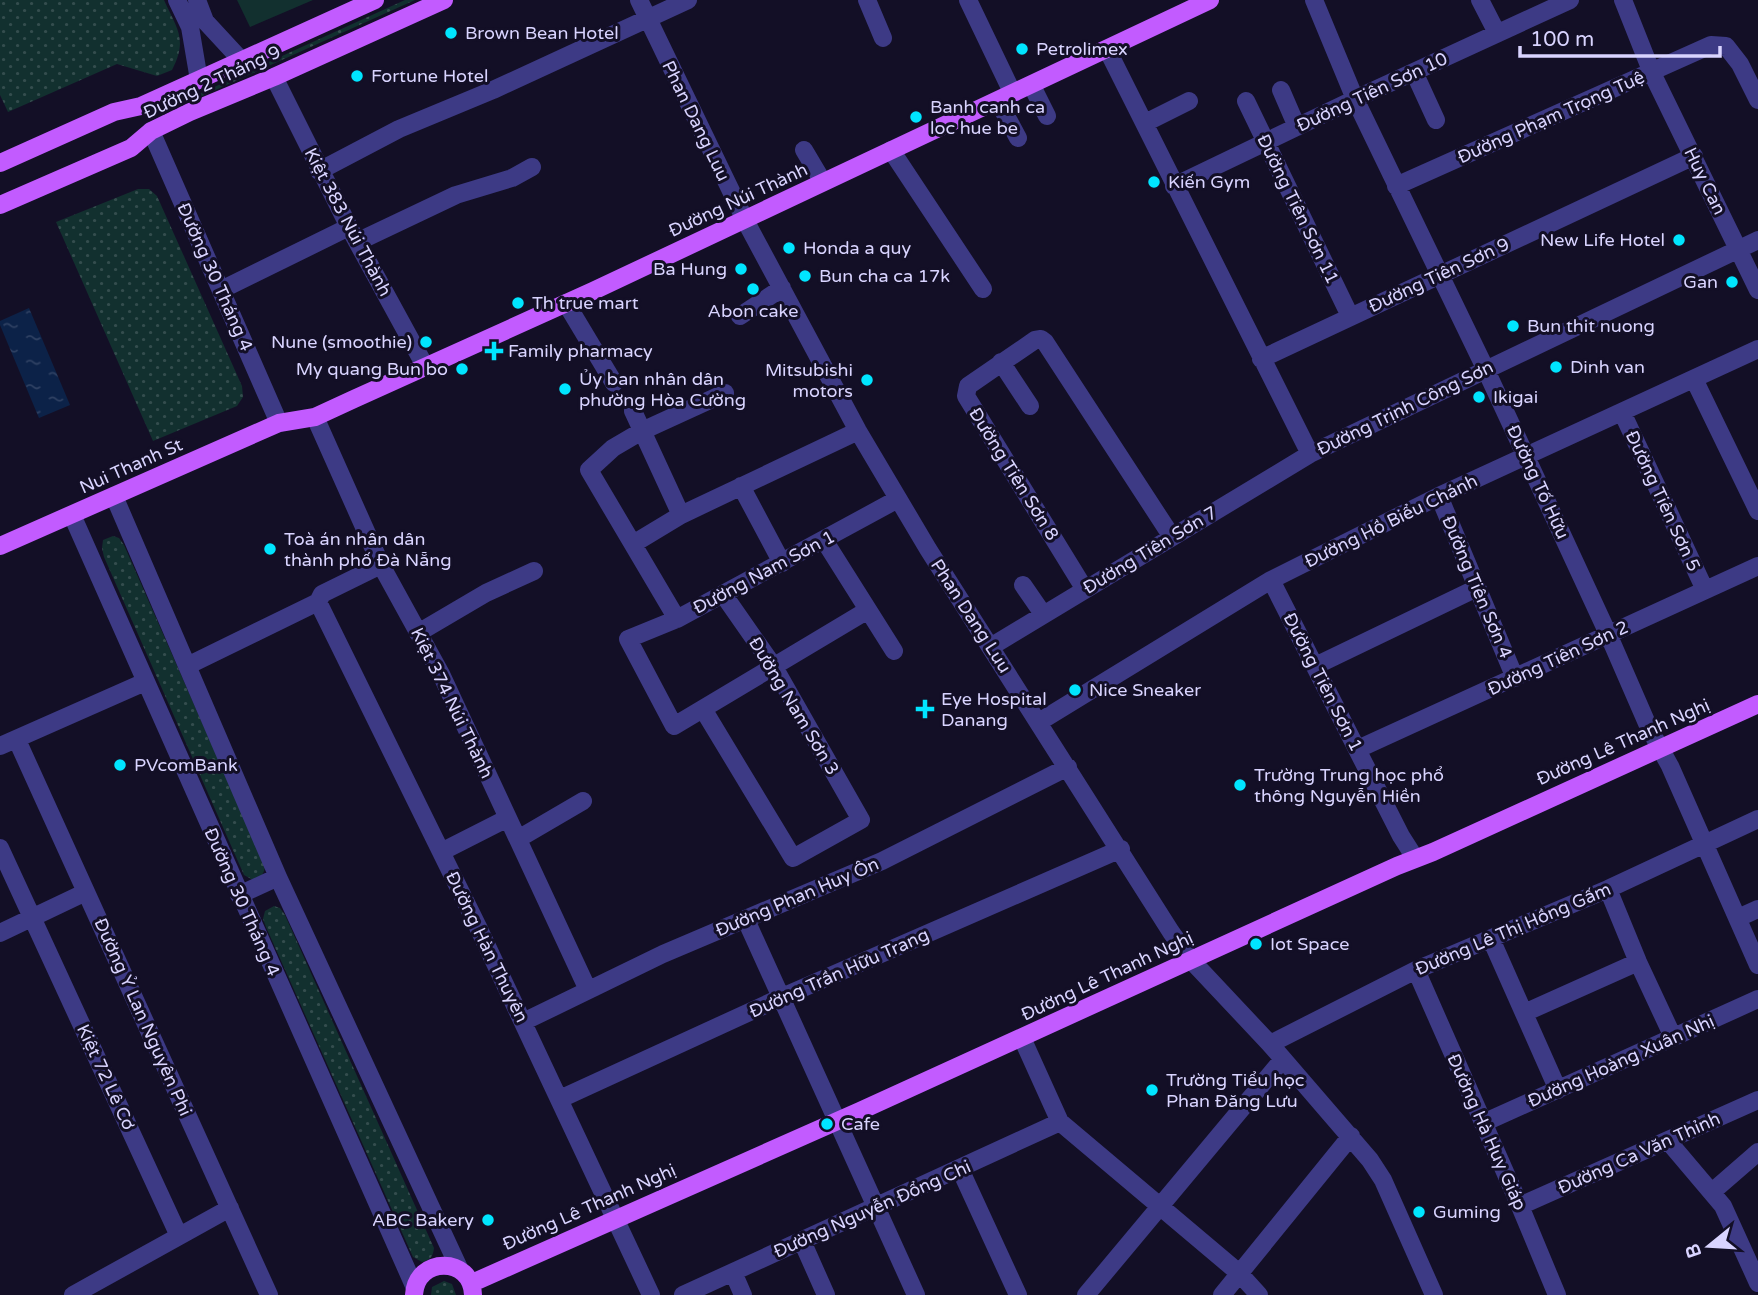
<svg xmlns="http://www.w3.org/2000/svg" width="1758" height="1295" font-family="'Varela Round',sans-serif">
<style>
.grass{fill:url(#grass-dots)}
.park{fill:#12302f}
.water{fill:url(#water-ripples)}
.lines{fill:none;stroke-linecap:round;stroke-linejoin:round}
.minor{stroke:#3d3a85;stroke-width:18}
.major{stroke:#c25bff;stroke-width:18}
.poi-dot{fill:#00e5ff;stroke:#130f26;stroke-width:2.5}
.labels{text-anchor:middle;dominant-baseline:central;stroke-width:6;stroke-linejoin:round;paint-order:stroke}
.poi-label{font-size:18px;fill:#d9d4ff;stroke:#130f26;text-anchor:start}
.street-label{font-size:18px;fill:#d9d4ff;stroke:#130f26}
</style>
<defs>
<pattern id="grass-dots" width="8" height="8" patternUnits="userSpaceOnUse" patternTransform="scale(1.75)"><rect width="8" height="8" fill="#12302f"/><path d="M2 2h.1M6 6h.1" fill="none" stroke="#344d4e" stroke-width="1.8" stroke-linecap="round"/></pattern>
<pattern id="water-ripples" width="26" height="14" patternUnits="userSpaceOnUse" patternTransform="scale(1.75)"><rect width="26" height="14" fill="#0c2248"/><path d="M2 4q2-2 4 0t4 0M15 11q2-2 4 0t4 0" fill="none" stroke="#2f4163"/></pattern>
</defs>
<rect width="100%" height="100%" fill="#130f26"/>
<path class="grass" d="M0,0H164C177,29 188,39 172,70L157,76L117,64L8,112L0,95Z
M405,0H415L191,101L190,98Z
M138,189H149L157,196L242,386L243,397L237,406L153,441L56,222Z
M113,536L119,538L124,545L265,866C264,875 261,877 253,880L244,875L104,557L102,548L103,540Z
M274,906L280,908L285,915L434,1248C433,1257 430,1260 422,1262L413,1257L266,927L263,919L265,911Z
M444,1281L452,1284L456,1295H431L432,1287Z"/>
<path class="park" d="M237,0H313L250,27Z"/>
<path class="water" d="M29,308L70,405L39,418L0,325V321Z"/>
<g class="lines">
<path class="minor" d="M177,0L190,27L199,80
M197,0L205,21L242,61
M639,0L745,220L858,431L928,549L1171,932L1191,960L1270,1044L1370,1160L1383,1180L1434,1295
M867,0L883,38
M968,0L1013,94
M1314,0L1355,99L1485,368L1609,636L1649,728L1670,766L1758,965
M1480,0L1497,33
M1623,0L1652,73L1758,290
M1107,49L1310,454
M1414,72L1436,120
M274,77L349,227L425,366
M1032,86L1047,116
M1281,90L1297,127
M998,101L1018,138
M1246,101L1350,316
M1145,123L1189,101
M151,131L279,423
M804,150L823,182
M891,150L983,289
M319,171L399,129L493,90L688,0
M1174,186L1355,99L1570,0
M1396,186L1711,45L1726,46L1740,64L1758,100
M357,242L456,195L512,178L532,167
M221,290L349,227
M566,303L614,383
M740,316L782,288
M1261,359L1694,156
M1001,362L1030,406
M1694,379L1758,511
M633,411L681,515
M1622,412L1705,590
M315,417L381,565L441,674L588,990
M741,486L782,563
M114,496L278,877L459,1268
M1439,496L1515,678
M72,515L415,1288
M824,540L894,651
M633,544L681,515L858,431
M1271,580L1401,836L1415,858
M1023,585L1043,614
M1084,588L966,396L968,386L1035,340L1041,339L1045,342L1172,537
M318,602L478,927L651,1295
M868,610L674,726L628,639L677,619L898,499
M677,619L589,470L613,448L642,431L725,393
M418,633L486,593L534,571
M992,646L1310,454L1758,240
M187,666L318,602L322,594L381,565
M1315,666L1477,588
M703,709L793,858L861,820L774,667L723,594
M1039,722L1271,580L1439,496L1758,349
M17,740L269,1295
M0,746L145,682
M1358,749L1758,566
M518,839L583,801
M0,848L179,1236
M441,852L508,818
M1608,889L1638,962L1673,1037
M239,895L278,877
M1738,918L1758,909
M746,920L916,1295
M0,933L86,892
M1491,939L1558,1090
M1416,970L1520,1206L1557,1295
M1524,1013L1638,962
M523,1022L663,954L882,861L1068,767
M1022,1038L1060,1122L1239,1273L1259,1295
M1270,1044L1416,970L1608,889L1758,819
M560,1099L780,998L1121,849
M1483,1123L1758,999
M1668,1141L1723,1206L1758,1283
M960,1169L1018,1295
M1712,1192L1758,1152
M1520,1206L1758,1100
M802,1241L826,1295
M733,1272L743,1295
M73,1295L230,1208
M683,1295L1060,1122
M1086,1295L1283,1059
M1222,1295L1351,1136"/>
<path class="major" d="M0,163L114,112L141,106L375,0
M0,205L131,148L151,131L190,112L274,77L444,0
M0,546L279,423L315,417L354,399L593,291L1210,0
M472,1283L860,1111L1397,866L1433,852L1758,704
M414,1295C416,1256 472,1256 473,1295"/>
</g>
<g class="poi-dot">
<circle cx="451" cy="33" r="7"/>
<circle cx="1022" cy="49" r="7"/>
<circle cx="357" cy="76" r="7"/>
<circle cx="916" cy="117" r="7"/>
<circle cx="1154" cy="182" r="7"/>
<circle cx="1679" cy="240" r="7"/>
<circle cx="789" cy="248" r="7"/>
<circle cx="741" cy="269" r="7"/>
<circle cx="805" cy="276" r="7"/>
<circle cx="1732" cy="282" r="7"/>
<circle cx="753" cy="289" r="7"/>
<circle cx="518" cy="303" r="7"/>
<circle cx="1513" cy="326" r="7"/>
<circle cx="426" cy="342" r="7"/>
<path d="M490.5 340.5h7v7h7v7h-7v7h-7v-7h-7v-7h7z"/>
<circle cx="1556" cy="367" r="7"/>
<circle cx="462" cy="369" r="7"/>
<circle cx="867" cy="380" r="7"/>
<circle cx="565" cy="389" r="7"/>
<circle cx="1479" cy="397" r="7"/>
<circle cx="270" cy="549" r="7"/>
<circle cx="1075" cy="690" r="7"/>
<path d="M921.5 698.5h7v7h7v7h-7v7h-7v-7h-7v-7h7z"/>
<circle cx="120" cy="765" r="7"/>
<circle cx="1240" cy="785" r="7"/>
<circle cx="1256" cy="944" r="7"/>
<circle cx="1152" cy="1090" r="7"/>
<circle cx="827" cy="1124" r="7"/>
<circle cx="1419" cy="1212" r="7"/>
<circle cx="488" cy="1220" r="7"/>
</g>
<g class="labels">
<g class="poi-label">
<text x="465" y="33">Brown Bean Hotel</text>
<text x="1036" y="49">Petrolimex</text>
<text x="371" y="76">Fortune Hotel</text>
<text x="930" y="107">Banh canh ca<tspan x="930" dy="21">loc hue be</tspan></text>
<text x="1168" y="182">Kiến Gym</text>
<text x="1665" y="240" text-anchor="end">New Life Hotel</text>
<text x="803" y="248">Honda a quy</text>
<text x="727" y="269" text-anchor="end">Ba Hung</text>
<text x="819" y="276">Bun cha ca 17k</text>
<text x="1718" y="282" text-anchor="end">Gan</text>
<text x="532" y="303">Th true mart</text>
<text x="753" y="311" text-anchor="middle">Abon cake</text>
<text x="1527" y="326">Bun thit nuong</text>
<text x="412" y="342" text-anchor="end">Nune (smoothie)</text>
<text x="508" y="351">Family pharmacy</text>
<text x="1570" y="367">Dinh van</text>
<text x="448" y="369" text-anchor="end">My quang Bun bo</text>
<text x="853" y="370" text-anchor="end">Mitsubishi<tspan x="853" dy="21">motors</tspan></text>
<text x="579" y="379">Ủy ban nhân dân<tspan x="579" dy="21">phường Hòa Cường</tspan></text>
<text x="1493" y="397">Ikigai</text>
<text x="284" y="539">Toà án nhân dân<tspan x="284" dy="21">thành phố Đà Nẵng</tspan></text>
<text x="1089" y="690">Nice Sneaker</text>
<text x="941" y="699">Eye Hospital<tspan x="941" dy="21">Danang</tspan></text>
<text x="134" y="765">PVcomBank</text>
<text x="1254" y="775">Trường Trung học phổ<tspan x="1254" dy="21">thông Nguyễn Hiền</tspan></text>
<text x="1270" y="944">Iot Space</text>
<text x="1166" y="1080">Trường Tiểu học<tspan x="1166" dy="21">Phan Đăng Lưu</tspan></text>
<text x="841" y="1124">Cafe</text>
<text x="1433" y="1212">Guming</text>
<text x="474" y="1220" text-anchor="end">ABC Bakery</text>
</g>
<g class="street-label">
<text transform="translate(212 82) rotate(-25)">Đường 2 Tháng 9</text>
<text transform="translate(1372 92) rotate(-25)">Đường Tiên Sơn 10</text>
<text transform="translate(1551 117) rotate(-24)">Đường Phạm Trọng Tuệ</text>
<text transform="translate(696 121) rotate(64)">Phan Dang Luu</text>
<text transform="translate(1705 181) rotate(64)">Huy Can</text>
<text transform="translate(738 200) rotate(-25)">Đường Núi Thành</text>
<text transform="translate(1298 209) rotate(64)">Đường Tiên Sơn 11</text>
<text transform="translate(348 222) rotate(62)">Kiệt 383 Núi Thành</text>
<text transform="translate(1439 275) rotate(-25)">Đường Tiên Sơn 9</text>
<text transform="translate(215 277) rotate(66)">Đường 30 Tháng 4</text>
<text transform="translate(1405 408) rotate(-26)">Đường Trịnh Công Sơn</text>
<text transform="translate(131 466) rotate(-24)">Nui Thanh St</text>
<text transform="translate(1014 474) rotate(58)">Đường Tiên Sơn 8</text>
<text transform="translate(1538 482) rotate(65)">Đường Tố Hữu</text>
<text transform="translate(1663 501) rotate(65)">Đường Tiên Sơn 5</text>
<text transform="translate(1391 521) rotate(-26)">Đường Hồ Biểu Chánh</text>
<text transform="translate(1150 550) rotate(-31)">Đường Tiên Sơn 7</text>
<text transform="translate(764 572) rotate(-28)">Đường Nam Sơn 1</text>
<text transform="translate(1477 587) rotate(67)">Đường Tiên Sơn 4</text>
<text transform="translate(971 616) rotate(57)">Phan Dang Luu</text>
<text transform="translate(1558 658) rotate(-25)">Đường Tiên Sơn 2</text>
<text transform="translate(1323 682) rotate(63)">Đường Tiên Sơn 1</text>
<text transform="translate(452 703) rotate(64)">Kiệt 374 Núi Thành</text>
<text transform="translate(794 706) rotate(59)">Đường Nam Sơn 3</text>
<text transform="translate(1623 742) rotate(-24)">Đường Lê Thanh Nghị</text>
<text transform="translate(797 897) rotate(-23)">Đường Phan Huy Ôn</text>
<text transform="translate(242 902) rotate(66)">Đường 30 Tháng 4</text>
<text transform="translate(1513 929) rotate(-23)">Đường Lê Thị Hồng Gấm</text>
<text transform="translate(487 947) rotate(64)">Đường Hàn Thuyên</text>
<text transform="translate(839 973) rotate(-24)">Đường Trần Hữu Trang</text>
<text transform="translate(1107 976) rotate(-25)">Đường Lê Thanh Nghị</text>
<text transform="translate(143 1017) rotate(66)">Đường Ỷ Lan Nguyên Phi</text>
<text transform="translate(1621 1061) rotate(-24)">Đường Hoàng Xuân Nhị</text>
<text transform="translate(106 1077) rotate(65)">Kiệt 72 Lê Cơ</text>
<text transform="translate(1487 1132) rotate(66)">Đường Hà Huy Giáp</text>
<text transform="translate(1639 1153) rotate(-24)">Đường Ca Văn Thỉnh</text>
<text transform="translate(589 1207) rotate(-24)">Đường Lê Thanh Nghị</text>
<text transform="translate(872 1209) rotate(-24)">Đường Nguyễn Đổng Chi</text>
</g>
</g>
<g transform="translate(1709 1246) rotate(252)" stroke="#130f26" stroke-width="5" paint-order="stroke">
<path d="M0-5L12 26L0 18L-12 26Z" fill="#d9d4ff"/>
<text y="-10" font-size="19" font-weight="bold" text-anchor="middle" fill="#d9d4ff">B</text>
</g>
<path d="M1520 46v10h200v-10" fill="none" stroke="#d9d4ff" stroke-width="3.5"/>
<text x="1530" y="46" font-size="21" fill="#d9d4ff" stroke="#130f26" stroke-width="5" paint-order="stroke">100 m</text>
</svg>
